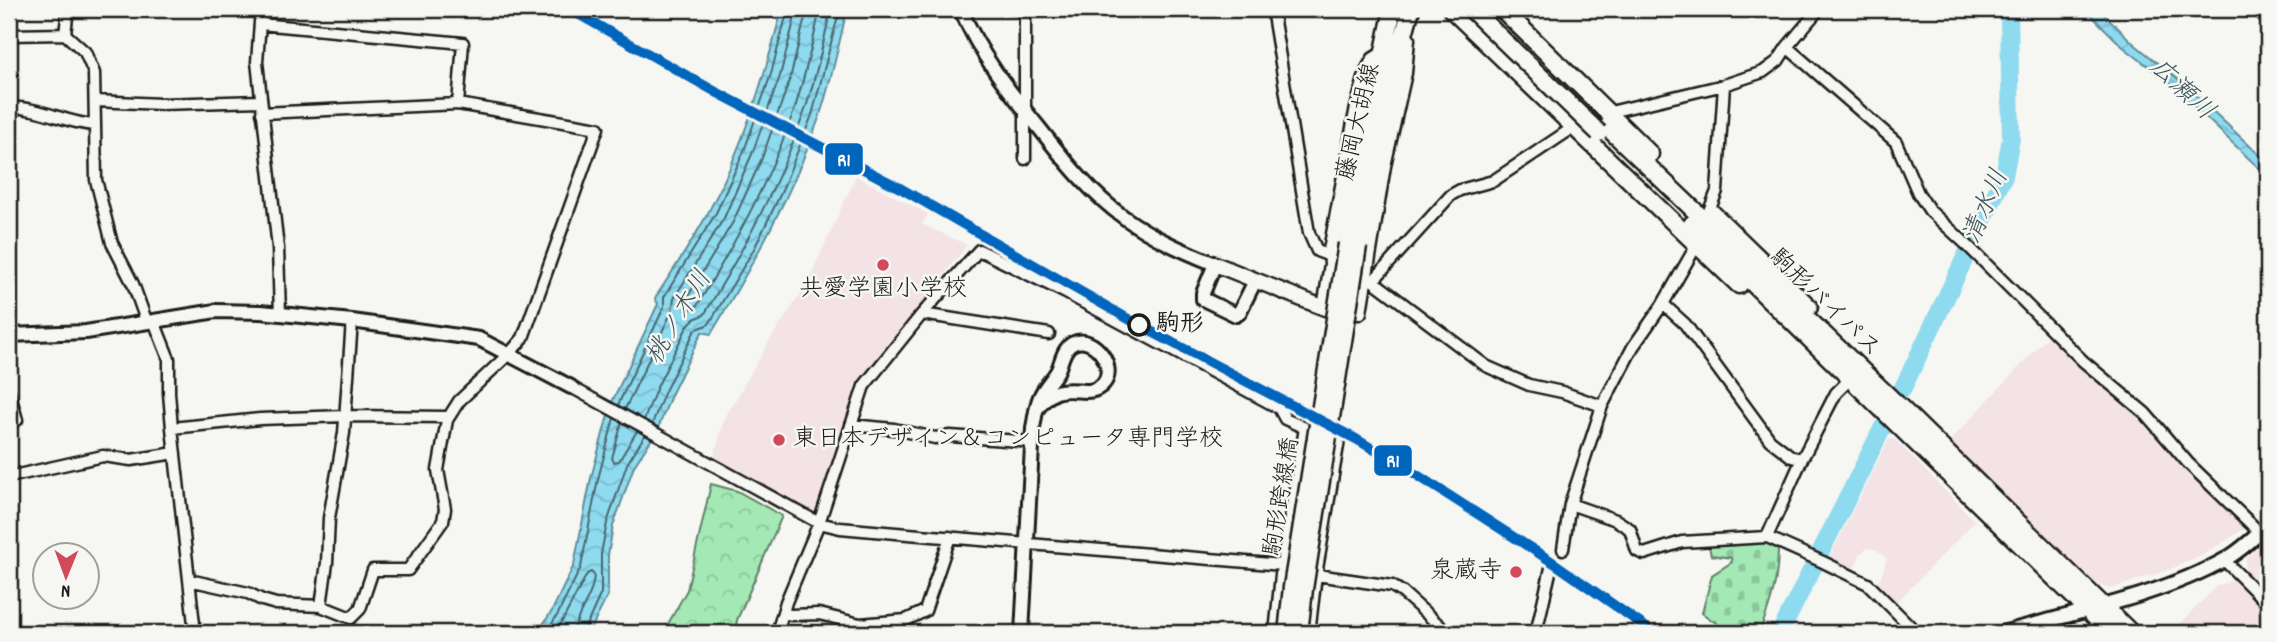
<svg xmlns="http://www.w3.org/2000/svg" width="2277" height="642" font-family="Dekko,'Klee One',sans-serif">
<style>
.built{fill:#f3e2e6}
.forest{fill:url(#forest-crowns);stroke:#608268;stroke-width:2}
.cemetery{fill:url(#cemetery-stones);stroke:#608268;stroke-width:2}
.water{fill:url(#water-waves);stroke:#608e9a;stroke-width:2}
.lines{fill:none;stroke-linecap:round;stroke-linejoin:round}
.shore{stroke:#4a6870;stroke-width:2}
.river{stroke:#8edaee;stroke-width:18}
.minor-casing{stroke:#1c1c1c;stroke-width:15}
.tertiary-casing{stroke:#1c1c1c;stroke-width:18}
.secondary-casing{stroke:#1c1c1c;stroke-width:19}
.primary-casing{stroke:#1c1c1c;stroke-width:21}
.minor{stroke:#f6f6f2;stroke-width:10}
.tertiary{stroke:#f6f6f2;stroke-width:12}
.secondary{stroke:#f6f6f2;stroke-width:14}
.primary{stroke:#f6f6f2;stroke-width:16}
.primary-bridge-casing{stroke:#1c1c1c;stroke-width:21;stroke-linecap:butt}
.primary-bridge{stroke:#f6f6f2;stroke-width:16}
.rail-1-casing{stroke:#f6f6f2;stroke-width:16}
.rail-1{stroke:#0065bd;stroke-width:10}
.poi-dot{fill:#d1495b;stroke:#f6f6f2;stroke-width:2.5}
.stop-dot{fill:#f6f6f2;stroke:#1c1c1c;stroke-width:3.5}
.labels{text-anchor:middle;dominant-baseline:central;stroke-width:5;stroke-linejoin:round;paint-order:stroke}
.street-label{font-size:24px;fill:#1c1c1c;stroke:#f6f6f2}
.poi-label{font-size:24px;fill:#1c1c1c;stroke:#f6f6f2}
.stop-label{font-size:24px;font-weight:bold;fill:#1c1c1c;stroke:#f6f6f2;text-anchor:start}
.water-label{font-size:26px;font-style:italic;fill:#3e555b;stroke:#f6f6f2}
.line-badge{stroke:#f6f6f2;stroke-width:2.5}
.badge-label{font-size:19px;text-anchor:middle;font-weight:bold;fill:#fff}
</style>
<defs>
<pattern id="forest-crowns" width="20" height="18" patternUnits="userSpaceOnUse" patternTransform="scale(1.75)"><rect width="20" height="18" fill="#a3e8b5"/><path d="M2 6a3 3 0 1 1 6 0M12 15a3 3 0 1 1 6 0" fill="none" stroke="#8cc69b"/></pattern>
<pattern id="cemetery-stones" width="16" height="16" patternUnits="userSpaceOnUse" patternTransform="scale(1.75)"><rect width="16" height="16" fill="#a3e8b5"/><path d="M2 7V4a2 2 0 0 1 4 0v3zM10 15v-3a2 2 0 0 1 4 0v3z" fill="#8cc69b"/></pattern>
<pattern id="water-waves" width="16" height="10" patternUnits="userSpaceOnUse" patternTransform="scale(1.75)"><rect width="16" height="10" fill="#8edaee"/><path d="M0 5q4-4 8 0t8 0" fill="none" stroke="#7abacc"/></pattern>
</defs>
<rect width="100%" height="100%" fill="#f6f6f2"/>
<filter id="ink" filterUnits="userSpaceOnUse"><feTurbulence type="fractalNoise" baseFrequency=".0143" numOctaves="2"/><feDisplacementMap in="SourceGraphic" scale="14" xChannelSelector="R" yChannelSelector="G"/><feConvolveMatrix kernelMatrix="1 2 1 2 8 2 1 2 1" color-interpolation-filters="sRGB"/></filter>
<g filter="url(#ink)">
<path class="built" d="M856,176L928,214L922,224L967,245L926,298L929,301L863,377L815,515L713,460L724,420L770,340L807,284Z
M2050,334L2141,415L2183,466L2245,525L2244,529L2201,556L2173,568L2111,589L2097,585L1950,441Z
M1889,439H1894L1975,521L1894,605L1878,590L1882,586L1877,580L1881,577L1887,558L1875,549L1867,548L1860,554L1853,572L1828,560Z
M2268,540V633H2171L2217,586L2236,579L2245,571L2246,558Z"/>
<path class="forest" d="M711,484L737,491L782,516L737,620L735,633H663L687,590Z"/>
<path class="cemetery" d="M1765,541L1778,546C1778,581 1772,601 1759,633H1720V626L1702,613L1712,575L1732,562L1731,558L1711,555L1708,543Z"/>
<path class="water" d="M782,9H847C839,45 831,82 819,118C792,195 753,264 711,334L702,332L672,393L657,431L634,466L613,526L608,555V595L590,631L588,633H537L552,611L574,565L591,478L611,404L658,304L655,298C674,269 693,241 709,211C743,148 764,78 782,9Z
M2085,9H2099L2133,43L2184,84L2268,163V177L2172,85L2122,46Z"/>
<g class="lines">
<path class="shore" d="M807,9L790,79L762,158L733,222L685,301L686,310L697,306C735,243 771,178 795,108C805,75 813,42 820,9
M618,405L664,307V297L716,213L744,151L771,74L788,9
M625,409L672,311L674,298L724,218L752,154L780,76L797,9
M644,420L657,387L688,325L694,319L704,315C743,250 779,185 804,113C816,79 823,43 831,9
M622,422L612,458L614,462L619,461L637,431
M652,424L665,391L695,330L709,324L754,249L781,193L812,115L840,9
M546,633L558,614L581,567L598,479L614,418
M556,633L587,574L591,572L594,575C593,599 576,612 574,633
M583,633L601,593V554L607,523L627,464L645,435"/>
<path class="river" d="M1902,390L2004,176L2011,138L2009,9
M1780,633L1883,427"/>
<defs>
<path id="minor" d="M261,9L257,62L278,248L280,315
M1272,9L1309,233L1317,251L1330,256
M2257,9L2268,20
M260,24L463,43L458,104
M65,34L68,9
M9,35L65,34L85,52L94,73L96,180L112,243L133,284L147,323
M1787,47L1896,142L1918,193L1930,211L1966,244L2083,361L2145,413L2188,463L2253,526L2258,534
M95,101L161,104L260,101
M9,108C38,106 65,123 94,125
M1606,113L1724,85L1763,72L1778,61L1787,47L1819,9
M1025,159V9
M1709,211L1717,191L1724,85
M1365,278L1373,281L1486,366L1529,385L1562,392L1602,406
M1373,281L1451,195L1460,190L1493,181L1577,125
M1663,304L1685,324L1770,440L1792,457L1802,459
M922,314L1049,334
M154,321L169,359V393L172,428L195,633
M571,387L819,523L840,528L896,533L1282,565L1305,428L1285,419L1279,408L1064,292L979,250L922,314L864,386L819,523L786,602L777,633
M9,391L17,420
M851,425L894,429L935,438L950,436L1033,442
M172,428L260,419L345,416L448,417
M9,477L103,456L131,460L175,453
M1570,504L1616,520L1630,529L1637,551L1644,554L1682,542L1767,537L1823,562L1868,584L1917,633
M1767,537L1802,459L1836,393L1849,380
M1563,549L1570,504L1602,406L1633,347L1663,304L1696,246
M2224,560L2268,604
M1303,573L1392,586L1402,592L1448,633
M189,580L248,593L262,600L276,604L321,606L351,618L360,609L373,570H408L443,521L445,509L438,470L447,420L459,401L510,353L523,338L598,128L458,104L262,113
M321,606L327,563L329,518L344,433L352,321
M783,613L791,615L819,614L860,624L906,620L925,611L950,537
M1275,633L1282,565L1285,566
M1309,633L1316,575L1339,440L1326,435
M1536,633L1551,568"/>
<path id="tertiary" d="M961,9C979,54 1009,91 1040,129C1065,161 1091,194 1125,218C1153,238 1183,251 1215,264L1203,293V299L1236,315L1239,313L1255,281
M9,335L86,332L216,311L261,312L352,321L479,339L571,387
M1022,633L1033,428C1035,418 1036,406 1040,397C1044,387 1053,379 1058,370C1061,363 1062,356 1066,350C1068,347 1071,344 1074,343C1094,334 1118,368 1103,384C1086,403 1061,373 1037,409
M2002,633C2073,613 2163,595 2226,559C2242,550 2255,537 2268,525"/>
<path id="secondary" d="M1215,264L1312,303L1325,308L1359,312L1383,166L1404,73L1407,39
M1325,308L1332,264L1331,250L1357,112L1368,71L1374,60L1384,54"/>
<path id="primary" d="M1451,9L1739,285
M1502,9L1650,154
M1607,127L1900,407L2131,633
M1712,213L1809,307
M1692,224L2111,633
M1347,244L1362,154L1393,9
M1358,246L1381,118L1411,9"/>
</defs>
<use href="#minor" class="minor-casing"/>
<use href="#tertiary" class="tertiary-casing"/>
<use href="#secondary" class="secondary-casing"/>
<use href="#primary" class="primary-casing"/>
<use href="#minor" class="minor"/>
<use href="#tertiary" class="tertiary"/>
<use href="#secondary" class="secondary"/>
<use href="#primary" class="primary"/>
<defs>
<path id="primary-bridge" d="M1471,9L1599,133
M1287,633L1292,587L1347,244
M1299,633L1304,589L1358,246"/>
</defs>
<use href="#primary-bridge" class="primary-bridge-casing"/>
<use href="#primary-bridge" class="primary-bridge"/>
<defs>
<path id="rail-1" d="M569,9L716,92L900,188L1139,325L1356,439L1417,475L1554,563L1654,633"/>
</defs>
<use href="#rail-1" class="rail-1-casing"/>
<use href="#rail-1" class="rail-1"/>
</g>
</g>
<g class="poi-dot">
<circle cx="883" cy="265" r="7"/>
<circle cx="779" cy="440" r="7"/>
<circle cx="1516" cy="572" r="7"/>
</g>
<circle class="stop-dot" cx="1139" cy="325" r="10"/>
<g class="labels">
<g class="street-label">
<text transform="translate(1360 122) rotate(-77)">藤岡大胡線</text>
<text transform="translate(1824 304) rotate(44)">駒形バイパス</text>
<text transform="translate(1283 497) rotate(-81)">駒形跨線橋</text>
</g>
<g class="poi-label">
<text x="883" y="290">共愛学園小学校</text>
<text x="793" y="440" text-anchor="start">東日本デザイン＆コンピュータ専門学校</text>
<text x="1502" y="572" text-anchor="end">泉蔵寺</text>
</g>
<g class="stop-label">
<text x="1156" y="325">駒形</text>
</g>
<g class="water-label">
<text transform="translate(2181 90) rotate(43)">広瀬川</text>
<text transform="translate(1987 207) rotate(-67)">清水川</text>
<text transform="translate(680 318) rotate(-59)">桃ノ木川</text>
</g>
</g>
<g class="line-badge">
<rect x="824" y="142" width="40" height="34" rx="7" fill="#0065bd"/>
<rect x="1373" y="444" width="40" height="33" rx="7" fill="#0065bd"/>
</g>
<g class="badge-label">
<text x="844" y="166">R1</text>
<text x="1393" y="467">R1</text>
</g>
<rect width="2277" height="642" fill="none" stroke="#f6f6f2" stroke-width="35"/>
<rect x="18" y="18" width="2242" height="607" fill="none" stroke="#1c1c1c" stroke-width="2.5" filter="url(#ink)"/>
<g transform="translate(66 576) rotate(181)"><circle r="33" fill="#f6f6f2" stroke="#9f9f9c" stroke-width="2"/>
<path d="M0-5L12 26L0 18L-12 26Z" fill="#d1495b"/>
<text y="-10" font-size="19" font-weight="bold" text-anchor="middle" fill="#1c1c1c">N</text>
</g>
</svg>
